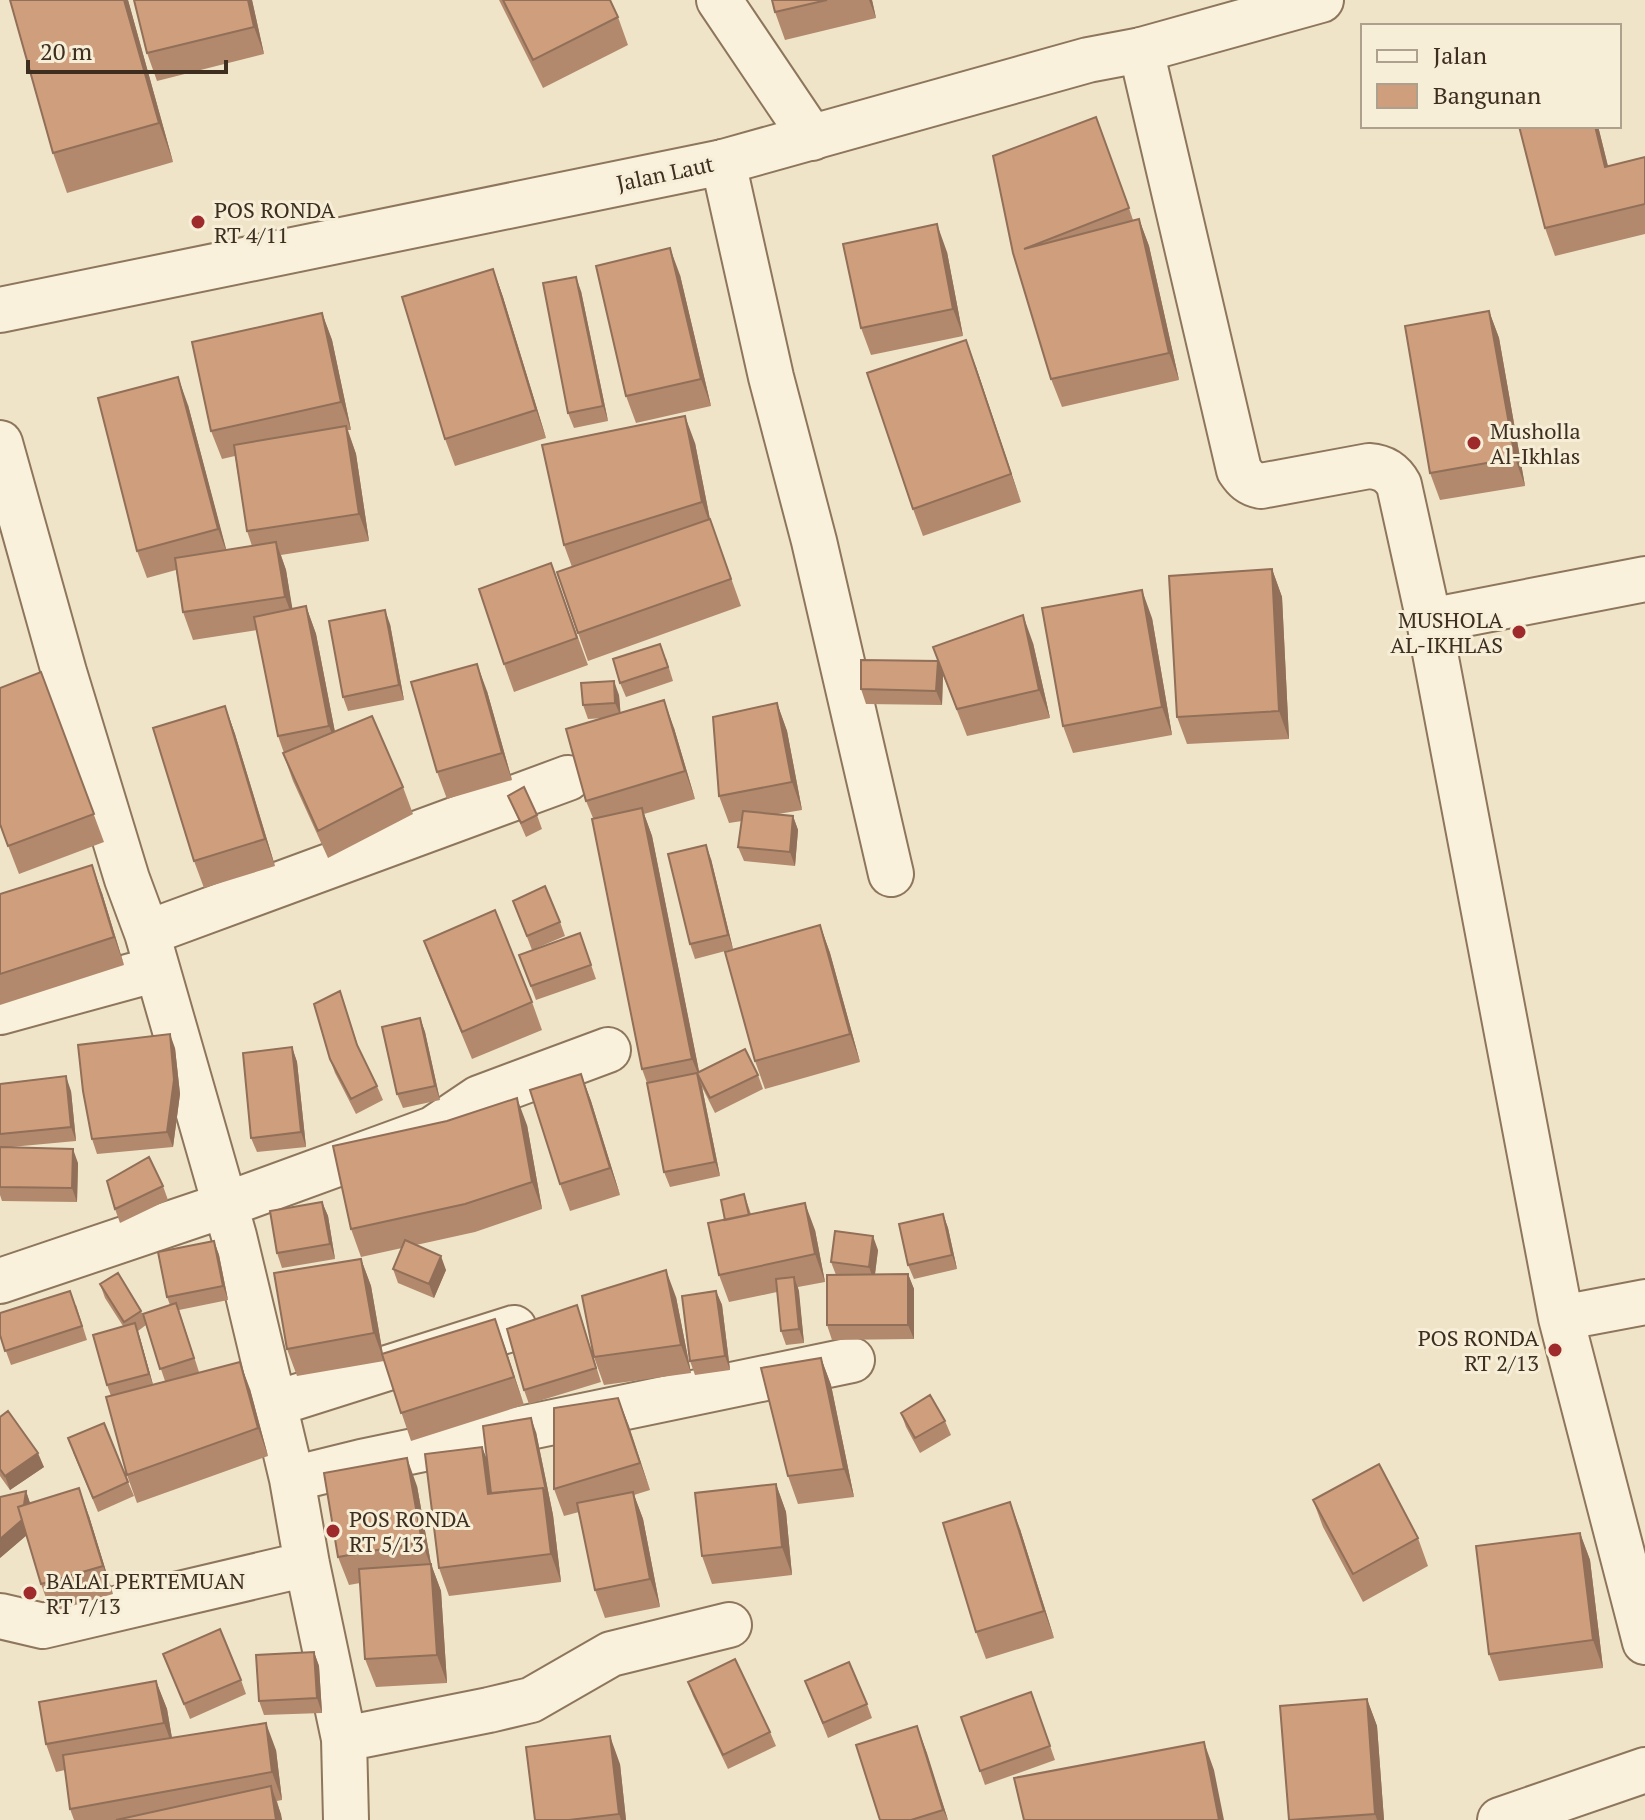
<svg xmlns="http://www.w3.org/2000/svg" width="1645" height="1820" font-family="'PT Serif',serif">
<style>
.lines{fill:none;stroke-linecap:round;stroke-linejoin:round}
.minor-casing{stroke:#8d765c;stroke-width:48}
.tertiary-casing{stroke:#8d765c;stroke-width:48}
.minor{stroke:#faf1dc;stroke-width:44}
.tertiary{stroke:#faf1dc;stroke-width:44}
.wall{fill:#b2896c;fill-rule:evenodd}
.shaded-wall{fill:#916f58}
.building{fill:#cf9f7d;stroke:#916f58;stroke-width:2}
.poi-dot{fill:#9e2a2b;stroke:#f7eed8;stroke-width:3}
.labels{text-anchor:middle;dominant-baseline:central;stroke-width:6;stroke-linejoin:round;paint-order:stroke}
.street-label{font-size:22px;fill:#3d2e20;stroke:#f7eed8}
.poi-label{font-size:22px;fill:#3d2e20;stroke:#f7eed8;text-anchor:start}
</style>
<rect width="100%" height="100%" fill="#f0e4c8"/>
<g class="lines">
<defs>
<path id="minor" d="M719,0L812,138
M1141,50L1239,470C1245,479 1250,484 1261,486L1369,466C1383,467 1392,472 1399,485L1429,621L1561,1318L1645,1642
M723,162L771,377L814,541L891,874
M0,443L64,672L127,879L147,933L234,1236L292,1479L307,1564L344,1739L346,1820
M1429,621L1645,579
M147,933L568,778
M0,1012L157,969
M0,1281L225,1205L433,1129L479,1098L608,1050
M1561,1318L1645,1302
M274,1404L514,1328
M292,1479L361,1462L852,1360
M0,1616L43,1626L307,1564
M344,1739L489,1710L531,1700L611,1654L729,1625
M1500,1820L1645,1770"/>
<path id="tertiary" d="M0,310L723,162L1088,60L1141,50L1321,0"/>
</defs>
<use href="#minor" class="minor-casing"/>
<use href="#tertiary" class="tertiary-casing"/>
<use href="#minor" class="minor"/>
<use href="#tertiary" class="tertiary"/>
</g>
<path class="wall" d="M10,0H128L173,162L67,193L53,153Z
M134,0H252L264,54L157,81L147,53Z
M499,0H610L618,17L628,45L543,88Z
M772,0H872L876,18L785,40L775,12Z
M1519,126H1598L1608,166L1645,157V234L1555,256L1545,228Z
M1129,208L1133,220L1139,219L1149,246L1179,380L1062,407L1051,379L1013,253Z
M947,252L963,336L871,355L861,328Z
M493,269L503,297L546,438L455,466L445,439Z
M680,275L711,406L636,423L626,396Z
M581,291L608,421L574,428L568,413Z
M1489,311L1499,338L1525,486L1440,500L1430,473Z
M322,313L332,340L351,430H348L356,454L369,541L281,555L286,570L292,609L306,606L316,634L335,732L403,787L413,814L328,858L293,781L283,753H284L278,736L257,630L193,640L183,612L176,570L147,578L137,551L188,405L226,550L252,546L247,531L235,456L222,459L211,431Z
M976,367L1021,502L923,536L913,509Z
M695,443L710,519L741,606L588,661L578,633L572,567L564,545Z
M551,563L588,665L514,692L504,664Z
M1272,569L1282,597L1289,739L1187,744L1177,717Z
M1152,618L1172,735L1073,753L1063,726Z
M390,624L404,700L348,711L343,697Z
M1033,643L1050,718L967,736L943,675L942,705L866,704L861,689L938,661Z
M666,658L673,681L626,697L620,683Z
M41,672L104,842L19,874L0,825Z
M487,691L512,780L447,799L437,772Z
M619,695L620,713L674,728L695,799L644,814L652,836L699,1072L758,1075L763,1089L715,1113L702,1087L720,1176L670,1187L664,1172L647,1083L642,1069L593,818L586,801L604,718L588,719L583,705Z
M777,703L787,731L802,810L778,814L793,816L798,830L795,866L744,861L738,847L742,821L729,823L719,796Z
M225,706L235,734L275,866L204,888L194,861Z
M508,796L537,815L542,829L526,837Z
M711,859L733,949L695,959L690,944Z
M102,893L124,965L0,1005V894Z
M513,901L560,922L565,936L532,950Z
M820,925L830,953L860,1062L765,1089L755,1061Z
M580,933L596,979L536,1000L519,955Z
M424,941L532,1002L542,1030L472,1059L434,968Z
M340,991L359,1049L377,1086L383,1100L356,1114L335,1073L330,1059Z
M420,1018L425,1032L440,1100L403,1108L397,1094Z
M292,1047L297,1062L306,1147L257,1152L251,1138Z
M175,1048L180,1094L173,1147L97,1154L92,1139Z
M581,1074L591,1101L620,1195L570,1211L560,1184Z
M0,1084L71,1091L76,1141L11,1147L78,1163L77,1202L2,1201L0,1195Z
M527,1125L542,1209L475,1232L416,1245L446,1270L434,1298L398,1283L393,1269L402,1248L361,1257L351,1229Z
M163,1186L168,1200L120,1223L115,1209Z
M744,1194L751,1214L815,1230L825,1282L798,1287L804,1343L786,1345L781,1331L777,1292L729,1302L719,1275L725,1220Z
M322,1202L328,1216L335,1259L282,1268L277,1253Z
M943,1214L948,1228L957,1269L914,1279L908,1265Z
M214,1241L219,1255L228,1300L179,1310L199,1372L250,1389L268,1456L137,1503L127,1475L111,1396L107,1385L123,1326L105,1298L100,1284L141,1311L146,1323L170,1305L167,1297ZM146,1325L165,1381L153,1385L138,1331Z
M878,1250L875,1275L908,1274L914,1289V1339L832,1340L827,1325L836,1275L831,1262Z
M361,1259L371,1286L383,1354L495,1319L524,1405L411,1441L384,1361L297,1376L287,1349Z
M716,1291L722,1305L730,1370L695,1375L690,1361Z
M676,1297L691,1373L604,1385L594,1357Z
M76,1305L87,1340L11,1365L0,1335Z
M582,1320L601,1382L529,1404L524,1390Z
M821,1358L831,1385L854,1497L798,1504L788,1476Z
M618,1398L650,1490L634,1495L643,1519L660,1607L605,1618L595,1590L579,1512L564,1516L554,1489Z
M901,1413L945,1421L951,1435L920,1453L906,1427Z
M0,1417L44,1467L10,1490L0,1476Z
M536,1432L553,1515L561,1582L449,1596L439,1568L482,1447L487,1460Z
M73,1452L128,1482L134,1496L98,1512Z
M776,1484L786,1512L792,1575L712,1584L702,1556Z
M417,1486L431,1564L441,1591L447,1683L376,1687L365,1659L360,1583L349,1585L338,1557Z
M26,1491L30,1503L89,1516L113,1594L51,1612L41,1584L27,1535L0,1558Z
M1313,1500L1418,1538L1428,1566L1363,1602L1323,1527Z
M1020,1529L1054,1638L986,1659L976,1632Z
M1580,1533L1590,1560L1603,1668L1499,1681L1489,1654Z
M314,1652L319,1666L322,1713L264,1715L259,1701Z
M163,1654L241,1680L246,1694L190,1719Z
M156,1681L167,1709L172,1738L276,1750L282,1800L277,1801L282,1820H74L70,1809L65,1770L56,1772L46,1744Z
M805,1681L867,1704L872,1718L828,1738Z
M688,1682L770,1732L776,1746L728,1769L693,1696Z
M1031,1692L1055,1760L985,1785L961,1717Z
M1367,1699L1377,1726L1384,1820H1289Z
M917,1726L948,1820H880Z
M620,1764L626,1820H535Z"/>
<path class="shaded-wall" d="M124,0H128L173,162L159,123Z
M248,0H252L264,54L254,27Z
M869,0H872L876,18Z
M1595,126H1598L1615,195L1605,167Z
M1139,219L1149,246L1179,380L1169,353Z
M937,224L947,252L963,336L953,309Z
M670,248L680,275L711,406L701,379Z
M493,269L503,297L546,438L536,410Z
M576,277L581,291L608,421L603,406Z
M1489,311L1499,338L1525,486L1515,458Z
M322,313L332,340L351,430L341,402Z
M966,340L976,367L1021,502L1011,474Z
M178,377L188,405L228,556L218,529Z
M685,416L695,443L712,530L702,502Z
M346,426L356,454L369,541L359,514Z
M276,542L286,570L295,624L285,597Z
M1272,569L1282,597L1289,739L1279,711Z
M1142,590L1152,618L1172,735L1162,707Z
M306,606L316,634L339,753L329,726Z
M385,610L390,624L404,700L399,685Z
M1023,615L1033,643L1050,718L1039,690Z
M938,661L943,675L942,705L936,691Z
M477,664L487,691L512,780L502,753Z
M614,681L619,695L621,717L615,703Z
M664,700L674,728L695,799L685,771Z
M777,703L787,731L802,810L792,782Z
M225,706L235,734L275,866L265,839Z
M642,808L652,836L701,1081L692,1059Z
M793,816L798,830L795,866L790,852Z
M706,845L711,859L733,949L728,935Z
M92,865L102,893L124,965L114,937Z
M820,925L830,953L860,1062L850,1034Z
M420,1018L425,1032L440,1100L435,1086Z
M170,1034L175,1048L180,1094L173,1147L167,1132Z
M292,1047L297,1062L306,1147L301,1132Z
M697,1073L702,1087L720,1176L715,1162Z
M581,1074L591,1101L620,1195L610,1168Z
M66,1076L71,1091L76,1141L71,1127Z
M517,1098L527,1125L542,1209L532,1182Z
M73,1149L78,1163L77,1202L72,1188Z
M322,1202L328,1216L335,1259L330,1244Z
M805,1203L815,1230L825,1282L815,1254Z
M943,1214L948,1228L957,1269L952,1255Z
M873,1236L878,1250L874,1281L869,1267Z
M214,1241L219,1255L228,1300L223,1286Z
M441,1256L446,1270L434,1298L429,1284Z
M361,1259L371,1286L384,1361L374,1333Z
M666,1270L676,1297L691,1373L681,1345Z
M908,1274L914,1289V1339L908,1325Z
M794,1277L799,1291L804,1343L799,1329Z
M716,1291L722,1305L730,1370L725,1356Z
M495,1319L505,1347L524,1405L514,1377Z
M135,1323L140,1338L154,1388L149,1374Z
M821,1358L831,1385L854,1497L844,1469Z
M240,1362L250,1389L268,1456L258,1428Z
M618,1398L629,1426L650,1490L640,1463Z
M531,1418L536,1432L553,1515L561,1582L551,1554Z
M482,1447L493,1475L496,1507L488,1494Z
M38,1453L44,1467L10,1490L5,1476Z
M407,1458L417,1486L431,1564L441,1591L447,1683L437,1655L431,1567L422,1542Z
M776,1484L786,1512L792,1575L782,1547Z
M79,1488L89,1516L113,1594L103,1566Z
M26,1491L31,1506L28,1534L0,1558V1539Z
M633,1492L643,1519L660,1607L650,1579Z
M1010,1502L1020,1529L1054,1638L1044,1611Z
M1580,1533L1590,1560L1603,1668L1593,1640Z
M314,1652L319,1666L322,1713L317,1698Z
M156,1681L167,1709L174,1750L164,1723Z
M1367,1699L1377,1726L1384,1820H1377L1375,1814Z
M266,1723L276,1750L282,1800L272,1772Z
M917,1726L927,1753L948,1820L943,1810Z
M610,1736L620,1764L626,1820H621L619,1814Z
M1204,1742L1214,1770L1224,1820H1219Z
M271,1786L281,1814L282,1820H276Z"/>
<path class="building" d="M10,0H124L159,123L53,153Z
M134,0H248L254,27L147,53Z
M503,0H610L618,17L533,60Z
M772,0H827L775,12Z
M1096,117L1129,208L1024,249L1139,219L1169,353L1051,379L1013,253L993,156Z
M1519,126H1595L1605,167L1645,157V204L1545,228Z
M937,224L953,309L861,328L843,244Z
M670,248L701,379L626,396L596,266Z
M493,269L536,410L445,439L402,297Z
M576,277L603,406L568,413L543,283Z
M1489,311L1515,458L1430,473L1405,326Z
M322,313L341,402L211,431L192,342Z
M966,340L1011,474L913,509L867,373Z
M178,377L218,529L137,551L98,398Z
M685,416L702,502L564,545L542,445Z
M346,426L359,514L247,531L234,445Z
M710,519L731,579L578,633L557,572Z
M276,542L285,597L183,612L175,558Z
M551,563L577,638L504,664L479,589Z
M1272,569L1279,711L1177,717L1169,576Z
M1142,590L1162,707L1063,726L1042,608Z
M306,606L329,726L278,736L254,617Z
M385,610L399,685L343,697L329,621Z
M1023,615L1039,690L957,709L933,647Z
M660,644L668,667L620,683L613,659Z
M861,660L938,661L936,691L861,689Z
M477,664L502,753L437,772L411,682Z
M41,672L94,814L8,846L0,824V688Z
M614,681L615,703L583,705L581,683Z
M664,700L685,771L586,801L566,729Z
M777,703L792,782L719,796L713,717Z
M225,706L265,839L194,861L153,728Z
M372,716L403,787L318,831L283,753Z
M524,787L537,815L521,823L508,796Z
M642,808L692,1059L642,1069L592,819Z
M743,811L793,816L790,852L738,847Z
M706,845L728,935L690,944L668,854Z
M92,865L114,937L0,974V894Z
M545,886L560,922L527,936L513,901Z
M495,910L532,1002L462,1032L424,941Z
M820,925L850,1034L755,1061L725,952Z
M580,933L591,965L531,986L519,955Z
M340,991L357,1045L377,1086L351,1099L330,1059L314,1004Z
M420,1018L435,1086L397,1094L382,1027Z
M170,1034L174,1080L167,1132L92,1139L83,1091L78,1045Z
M292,1047L301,1132L251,1138L243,1053Z
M745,1049L758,1075L710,1098L697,1073Z
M697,1073L715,1162L664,1172L647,1083Z
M581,1074L610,1168L560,1184L530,1090Z
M66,1076L71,1127L0,1134V1084Z
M517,1098L532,1182L465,1204L351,1229L333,1146L447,1121Z
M0,1147L73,1149L72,1188L0,1187Z
M149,1157L163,1186L115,1209L107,1181Z
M744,1194L749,1215L725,1220L721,1200Z
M322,1202L330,1244L277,1253L270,1211Z
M805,1203L815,1254L719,1275L708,1223Z
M943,1214L952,1255L908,1265L899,1224Z
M835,1231L873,1236L869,1267L831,1262Z
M405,1240L441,1256L429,1284L393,1269Z
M214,1241L223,1286L167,1297L158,1252Z
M361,1259L374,1333L287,1349L274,1273Z
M666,1270L681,1345L594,1357L582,1296Z
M118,1273L141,1311L124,1322L100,1284Z
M908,1274V1325H827V1275Z
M794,1277L799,1329L781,1331L776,1279Z
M70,1291L82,1326L5,1351L0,1335V1313Z
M716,1291L725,1356L690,1361L682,1296Z
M176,1303L194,1358L160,1369L143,1314Z
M577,1305L596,1368L524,1390L507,1329Z
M495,1319L514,1377L401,1413L382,1354Z
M135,1323L149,1374L107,1385L93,1335Z
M821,1358L844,1469L788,1476L761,1368Z
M240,1362L258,1428L127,1475L106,1397Z
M930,1395L945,1421L915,1438L901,1413Z
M618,1398L640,1463L554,1489V1408Z
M8,1411L38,1453L5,1476L0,1469V1417Z
M531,1418L548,1501L543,1488L491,1493L483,1426Z
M104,1423L128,1482L93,1498L68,1438Z
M482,1447L488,1494L543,1488L551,1554L439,1568L425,1454Z
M407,1458L422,1542L338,1557L324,1473Z
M1379,1464L1418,1538L1353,1574L1313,1500Z
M776,1484L782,1547L702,1556L695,1493Z
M79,1488L103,1566L41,1584L18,1507Z
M26,1491L24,1505L18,1507L22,1520L0,1539V1497Z
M633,1492L650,1579L595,1590L577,1503Z
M1010,1502L1044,1611L976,1632L943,1523Z
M1580,1533L1593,1640L1489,1654L1476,1546Z
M431,1564L437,1655L365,1659L359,1569Z
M220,1629L241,1680L184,1704L163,1654Z
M314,1652L317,1698L259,1701L256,1655Z
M735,1659L770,1732L723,1755L688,1682Z
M849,1662L867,1704L823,1723L805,1681Z
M156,1681L164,1723L46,1744L39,1702Z
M1031,1692L1050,1746L980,1771L961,1717Z
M1367,1699L1375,1814L1289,1820L1280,1706Z
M266,1723L272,1772L70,1809L63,1755Z
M917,1726L943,1810L911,1820H880L856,1745Z
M610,1736L619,1814L569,1820H535L526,1747Z
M1204,1742L1219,1820H1024L1014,1778Z
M271,1786L276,1820H116Z"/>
<g class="poi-dot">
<circle cx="198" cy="222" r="8"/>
<circle cx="1474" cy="443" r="8"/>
<circle cx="1519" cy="632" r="8"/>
<circle cx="1555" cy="1350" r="8"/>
<circle cx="333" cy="1531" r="8"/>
<circle cx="30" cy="1593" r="8"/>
</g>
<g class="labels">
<g class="street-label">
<text transform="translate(665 173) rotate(-12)">Jalan Laut</text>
</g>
<g class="poi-label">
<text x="214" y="209">POS RONDA<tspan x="214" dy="25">RT 4/11</tspan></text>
<text x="1490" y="430">Musholla<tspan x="1490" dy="25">Al-Ikhlas</tspan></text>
<text x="1503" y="619" text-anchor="end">MUSHOLA<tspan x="1503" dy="25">AL-IKHLAS</tspan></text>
<text x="1539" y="1337" text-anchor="end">POS RONDA<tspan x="1539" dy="25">RT 2/13</tspan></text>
<text x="349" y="1518">POS RONDA<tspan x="349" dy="25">RT 5/13</tspan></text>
<text x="46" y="1580">BALAI PERTEMUAN<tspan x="46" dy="25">RT 7/13</tspan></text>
</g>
</g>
<rect x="1361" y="24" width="260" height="104" fill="#f7eed8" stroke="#ada18e" stroke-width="2"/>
<rect x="1377" y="50" width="40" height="12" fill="#faf1dc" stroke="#ada18e" stroke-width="2"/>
<text x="1433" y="64" font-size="24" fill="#3d2e20">Jalan</text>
<rect x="1377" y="84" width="40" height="24" fill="#cf9f7d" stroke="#ada18e" stroke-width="2"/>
<text x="1433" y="104" font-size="24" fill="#3d2e20">Bangunan</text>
<path d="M28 60v12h198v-12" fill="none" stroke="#3d2e20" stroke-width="4"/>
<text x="40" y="60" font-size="24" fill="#3d2e20" stroke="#f7eed8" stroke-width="6" paint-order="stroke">20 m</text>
</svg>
